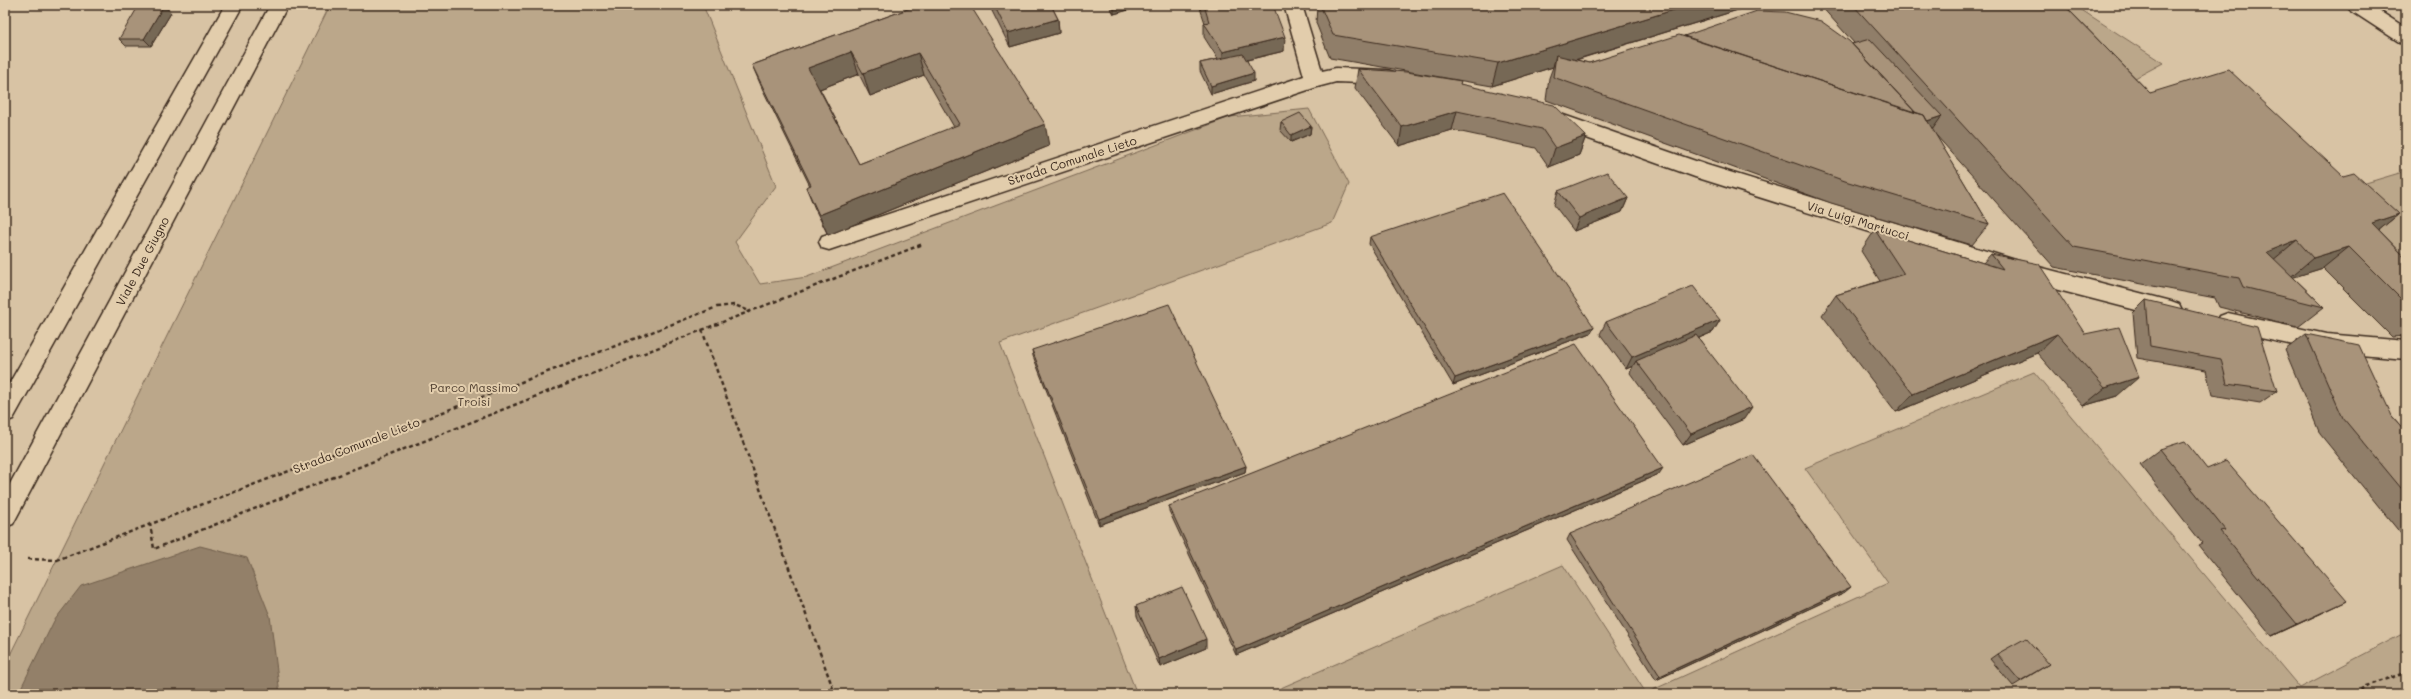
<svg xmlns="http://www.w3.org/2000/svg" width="2411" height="699" font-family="Mali,sans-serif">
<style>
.green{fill:#bba78a;stroke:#7b6854}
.water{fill:#938069;stroke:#705e4b}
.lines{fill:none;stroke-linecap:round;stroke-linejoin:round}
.minor-casing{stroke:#3b2a1e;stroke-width:3}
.tertiary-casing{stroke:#3b2a1e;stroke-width:3}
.secondary-casing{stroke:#3b2a1e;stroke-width:3}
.path{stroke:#3b2a1e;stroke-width:2.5;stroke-dasharray:4 3;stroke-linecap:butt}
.minor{fill:#e2cdac;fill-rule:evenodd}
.tertiary{fill:#e2cdac;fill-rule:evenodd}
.secondary{fill:#e2cdac;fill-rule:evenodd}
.wall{fill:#907e69;stroke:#3b2a1e;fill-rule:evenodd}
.shaded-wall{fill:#766755;stroke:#3b2a1e}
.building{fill:#a8937a;stroke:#3b2a1e;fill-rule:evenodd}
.labels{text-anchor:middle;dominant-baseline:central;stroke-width:4;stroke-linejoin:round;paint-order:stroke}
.street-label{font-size:12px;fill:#3b2a1e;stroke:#e2cdac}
.park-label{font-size:12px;fill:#4e3d2e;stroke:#e2cdac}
</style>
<rect width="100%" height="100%" fill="#d8c3a4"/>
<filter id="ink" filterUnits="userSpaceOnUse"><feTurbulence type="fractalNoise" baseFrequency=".025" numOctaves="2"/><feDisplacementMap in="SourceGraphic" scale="8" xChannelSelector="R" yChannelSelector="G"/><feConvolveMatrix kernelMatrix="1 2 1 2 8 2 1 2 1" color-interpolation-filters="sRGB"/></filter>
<g filter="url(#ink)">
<path class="green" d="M330,5H703L776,186L735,242L760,284L807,277L1230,117L1309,109L1349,184L1332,223L1000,343L1137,694H5V665Z
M2025,5H2074L2163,63L2109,92Z
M2406,171V300L2329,194Z
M2034,372L2300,688L2406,632V694H1267L1563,565L1646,693L1888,583L1805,468Z"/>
<path class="water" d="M200,546L247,558L270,616L280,694H18L54,621L81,586Z"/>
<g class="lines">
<defs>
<path id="minor" d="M1284,5H1302L1322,71L1336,68L1387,70L1394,72L1397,77L1394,82L1387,84L1336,82L1317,87L829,250L822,248L819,242L822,236L1304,76Z
M1549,110L1707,165L2035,266L2171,301L2179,304L2182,310L2179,316L2171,319L2035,284L1695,177L1542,122L1539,117L1542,112Z
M2228,313L2326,334L2406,341V359L2326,352L2228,331L2220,328L2217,322L2220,316Z"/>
<path id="tertiary" d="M225,5H243L13,419L5,422V391Z
M270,5H288L13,524L5,527V493Z"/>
<path id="secondary" d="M2347,5H2370L2406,28V44L2399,42L2350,10Z"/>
</defs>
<use href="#minor" class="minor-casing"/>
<use href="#tertiary" class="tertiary-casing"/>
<use href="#secondary" class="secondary-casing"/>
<path class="path" d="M702,330L923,244
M150,523L154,549L702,330L835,694
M28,559L57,560L717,307L735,305L751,312
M2354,694L2366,686L2406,673"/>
<use href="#minor" class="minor"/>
<use href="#tertiary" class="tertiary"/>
<use href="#secondary" class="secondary"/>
</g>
<path class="wall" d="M919,5L1049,146L828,235L815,209L806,187L810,186L762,88L752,65ZM859,74L870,96L924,75L954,127L859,164L820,89Z
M991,5H1051L1058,19L1059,33L1010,47L992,11Z
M1109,5H1146L1114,14Z
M1199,5H1273L1284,51L1247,60L1254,81L1211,94L1200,71V63L1218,59L1204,37V23H1205Z
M1317,5H1754L1576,60L1589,63L1684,36L1852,44L1854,43L1820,5H2064L2150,93L2343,176L2399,214L2379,230L2406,258V336L2392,337L2323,268L2293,277L2324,307L2298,327L2219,307L2215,298L2054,267L1935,134L1989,224L1972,245L1831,203L1546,100L1549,78L1553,67L1492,86L1330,58L1316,23Z
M171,13L151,46H126L119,39Z
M1358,69L1460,84L1586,136L1579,155L1549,167L1536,148L1452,130L1399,146L1355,88Z
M1281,122L1311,126L1310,134L1291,142L1280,130Z
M1558,191L1628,198L1622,212L1574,231L1554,205Z
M1875,230L1983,263L1991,254L2117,396L2083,406L2037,353L1896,412L1822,315L1836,295L1880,281L1861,251Z
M1370,237L1594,327L1591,333L1453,385L1369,244Z
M2146,300L2277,391L2260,403L2212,395L2206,370L2137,358L2133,313Z
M1720,320L1713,332L1699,338L1744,419L1683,445L1630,373L1633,366L1626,369L1600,334L1606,322Z
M2306,334L2392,416L2406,432V540L2320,434L2285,350Z
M1032,350L1246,466L1245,472L1099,525L1033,356Z
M2160,449L2207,469L2322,613L2272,636L2198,545L2202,543L2140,464Z
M1659,474L1236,655L1169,511V506Z
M1570,534L1845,592L1656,680L1567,540Z
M1136,606L1206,648L1160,667L1137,616Z
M1997,654L2049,664L2013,686L1990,659Z"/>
<path class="shaded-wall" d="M164,5L171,13L151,46L144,39Z
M1114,5H1146L1114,14Z
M1690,5H1754L1555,66L1556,55L1553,67L1492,86L1498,63Z
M1058,19L1059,33L1010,47L1008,33Z
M1285,37L1284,51L1222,66L1223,52Z
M851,52L859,74L817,90L808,68Z
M918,53L924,75L870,96L863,73Z
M1254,73V81L1211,94V86Z
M1457,111L1452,130L1399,146L1402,127Z
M1942,116L1932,130L1919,124Z
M1045,124L1049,146L828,235L819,215Z
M1311,126L1310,134L1291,142V135Z
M1586,136L1579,155L1549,167L1555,148Z
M1628,198L1622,212L1574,231L1579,218Z
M2399,214L2373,235L2372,223Z
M2297,240L2272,261L2267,252Z
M2349,247L2323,268L2288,279L2313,258Z
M1720,320L1713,332L1638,364L1636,361L1633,366L1626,369L1632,357Z
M1594,327L1591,333L1453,385L1455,378Z
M2057,334L2037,353L1896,412L1913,394Z
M2139,377L2117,396L2083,406L2105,388Z
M1752,407L1744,419L1683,445L1691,434Z
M1246,466L1245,472L1099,525V519Z
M1663,468L1659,474L1236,655V650Z
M1851,587L1845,592L1656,680L1660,676Z
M2347,601L2322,613L2272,636L2297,624Z
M1206,639V648L1160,667L1159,659Z"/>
<path class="building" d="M139,5H164L144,39H119Z
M919,5H970L1045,124L819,215L806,187L811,185L752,65ZM851,52L863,73L918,53L960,124L859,164L808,68Z
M994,5H1051L1058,19L1008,33Z
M1204,5H1273L1285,37L1223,52L1204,23L1209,22Z
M1320,5H1690L1498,63L1333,35Z
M1853,5H2064L2150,93L2228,69L2343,176L2354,173L2399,214L2372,223L2406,258V304L2349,247L2313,258L2297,240L2267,252L2324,307L2243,287L2239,278L2074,247Z
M1757,11L1785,12L1821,21L1849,41L1916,113L1684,36Z
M1679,35L1924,115L1989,224L1845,181L1553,77L1556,55L1589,63Z
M1870,39L1942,116L1927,121L1924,115L1916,113L1852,44Z
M1243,54L1254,73L1211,86L1200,63Z
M1358,69L1407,72L1461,81L1460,84L1554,105L1586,136L1555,148L1542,129L1457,111L1402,127Z
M1300,113L1311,126L1291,135L1281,122Z
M1607,172L1628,198L1579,218L1558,191Z
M1503,193L1594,327L1455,378L1370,237Z
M1875,230L2003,269L1991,254L2039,264L2085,334L2119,327L2139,377L2105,388L2057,334L1913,394L1836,295L1904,274Z
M1693,286L1720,320L1632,357L1606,322Z
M2146,300L2257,327L2277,391L2227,384L2221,359L2150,346Z
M1169,304L1246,466L1099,519L1032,350Z
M2306,334L2359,345L2392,416L2406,432V494L2343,418Z
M1696,335L1752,407L1691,434L1636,361Z
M1576,344L1663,468L1236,650L1169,506Z
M2185,441L2207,469L2226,461L2347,601L2297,624L2220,531L2225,530L2160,449Z
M1753,455L1851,587L1660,676L1570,534Z
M1182,587L1206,639L1159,659L1136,606Z
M2026,638L2049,664L2020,681L1997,654Z"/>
</g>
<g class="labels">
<g class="street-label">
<text transform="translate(1072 160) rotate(-18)">Strada Comunale Lieto</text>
<text transform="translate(1858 220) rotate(17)">Via Luigi Martucci</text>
<text transform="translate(142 261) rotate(-62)">Viale Due Giugno</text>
<text transform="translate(356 445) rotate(-21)">Strada Comunale Lieto</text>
</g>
<g class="park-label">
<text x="474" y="387">Parco Massimo<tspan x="474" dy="14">Troisi</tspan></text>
</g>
</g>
<rect width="2411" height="699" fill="none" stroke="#e2cdac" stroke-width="20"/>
<rect x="10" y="10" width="2391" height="679" fill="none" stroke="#3b2a1e" stroke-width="1.5" filter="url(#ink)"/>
</svg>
